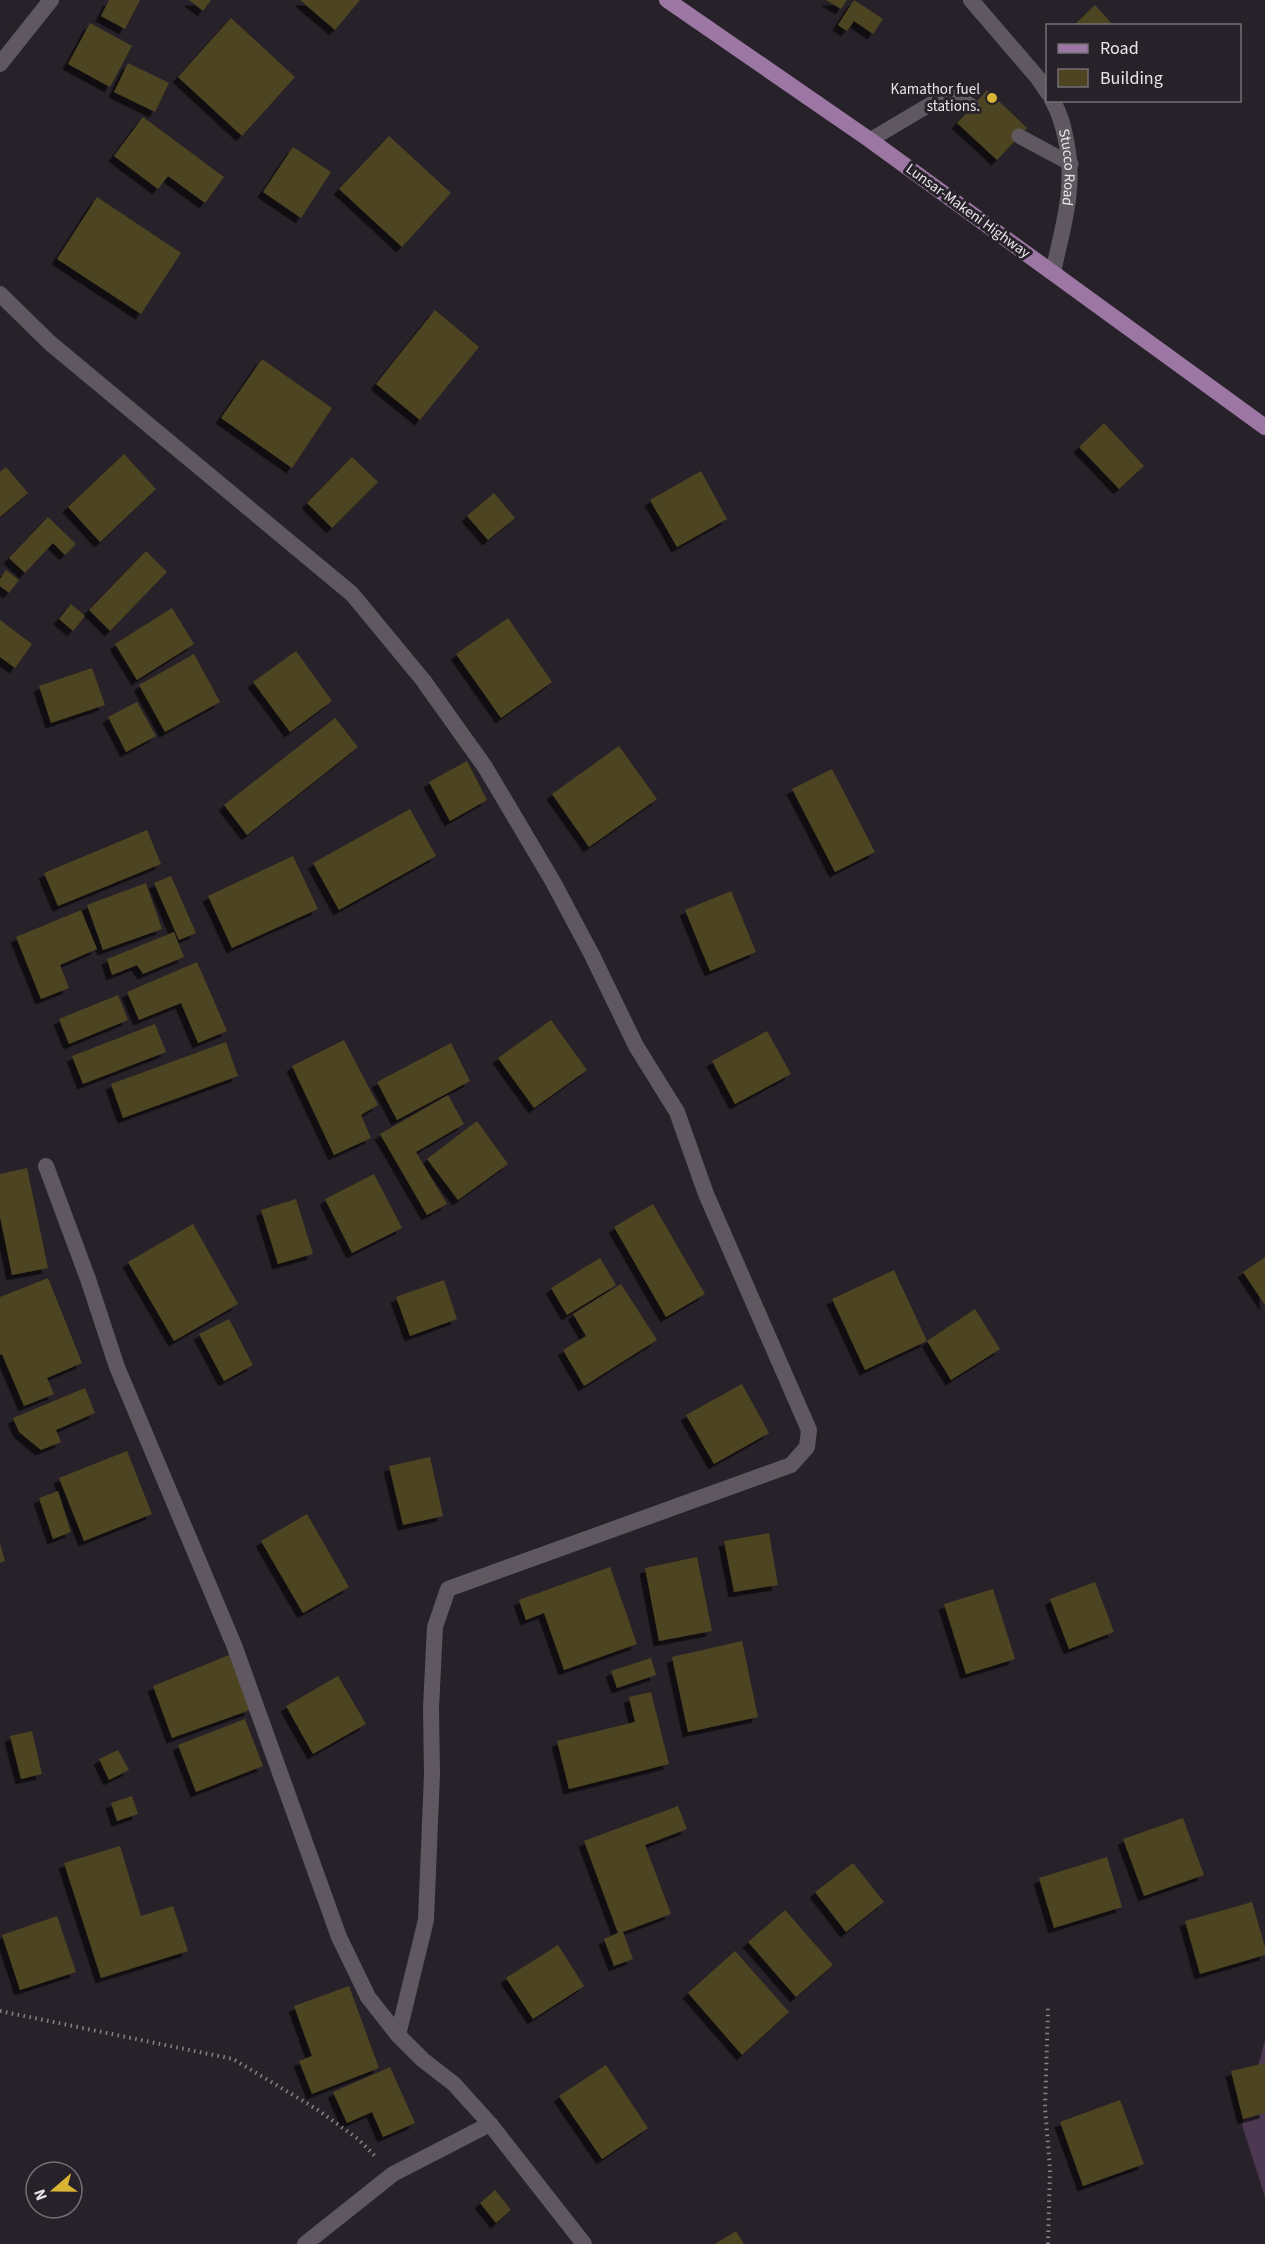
<svg xmlns="http://www.w3.org/2000/svg" width="1265" height="2244" font-family="'Source Sans 3',sans-serif">
<style>
.green{fill:#4c3850}
.building{fill:#4e4421;filter:url(#shadow)}
.lines{fill:none;stroke-linecap:round;stroke-linejoin:round}
.path{stroke:#888389;stroke-width:4;stroke-dasharray:1.5 4.5;stroke-linecap:butt}
.service{stroke:#5f5861;stroke-width:15}
.minor{stroke:#5f5861;stroke-width:16}
.primary{stroke:#9c77a4;stroke-width:16}
.poi-dot{fill:#d7b434;stroke:#272129;stroke-width:2}
.labels{text-anchor:middle;dominant-baseline:central;stroke-width:6;stroke-linejoin:round;paint-order:stroke}
.poi-label{font-size:15px;fill:#e8e4e9;stroke:#272129;text-anchor:end}
.street-label{font-size:15px;fill:#e8e4e9;stroke:#272129}
</style>
<defs>
<filter id="shadow"><feDropShadow dx="-5.5" dy="5.5" stdDeviation="0" flood-color="#0009"/></filter>
</defs>
<rect width="100%" height="100%" fill="#272129"/>
<path class="green" d="M1265,2040V2197L1242,2125Z"/>
<path class="building" d="M109,0H140L125,29L101,16Z
M189,0H211L203,11Z
M300,0H360L335,30Z
M826,0H847L841,9Z
M854,0L883,19L873,34L854,21L847,31L838,25Z
M1095,5L1114,26H1073Z
M231,18L295,77L242,136L178,77Z
M90,23L132,46L110,87L68,64Z
M128,63L169,83L155,112L114,92Z
M987,90L1027,128L997,160L957,123Z
M143,117L224,177L205,203L168,176L158,189L114,156Z
M389,136L451,193L402,247L339,189Z
M293,147L331,172L301,218L263,192Z
M97,197L181,253L141,314L57,259Z
M435,310L479,347L420,420L376,384Z
M262,359L332,408L292,468L221,418Z
M1104,423L1144,466L1119,489L1079,447Z
M124,454L156,489L100,542L68,507Z
M352,457L378,482L332,528L307,503Z
M6,467L28,493L0,517V472Z
M701,471L727,519L677,547L650,500Z
M494,493L515,518L488,540L467,516Z
M48,517L76,544L65,555L53,543L25,573L9,558Z
M146,551L167,572L110,631L89,610Z
M6,570L19,580L9,593L0,586V579Z
M71,604L85,616L73,631L59,619Z
M172,608L194,644L137,680L115,644Z
M508,618L552,682L501,718L456,654Z
M0,620L32,644L15,668L0,657Z
M296,651L332,701L290,732L253,682Z
M194,654L220,702L165,732L139,685Z
M92,668L105,705L51,723L39,686Z
M137,702L156,736L126,752L108,717Z
M335,718L358,747L247,835L224,805Z
M619,746L657,799L589,847L552,794Z
M467,761L487,800L450,821L429,782Z
M832,769L875,852L835,872L792,789Z
M410,809L436,856L339,910L313,863Z
M147,830L161,864L58,906L44,873Z
M293,856L318,909L232,948L208,896Z
M171,876L196,933L179,940L154,883Z
M146,883L162,929L103,950L87,905Z
M731,891L756,952L710,971L685,910Z
M81,910L97,949L60,965L69,988L41,999L16,937Z
M174,932L184,957L143,974L137,965L112,975L107,959Z
M197,962L227,1031L198,1043L181,1003L139,1020L127,992Z
M118,995L128,1020L69,1044L59,1019Z
M551,1020L587,1070L534,1108L498,1058Z
M155,1024L166,1052L83,1084L72,1056Z
M767,1031L791,1074L735,1104L712,1061Z
M344,1040L378,1105L361,1115L371,1138L334,1155L292,1066Z
M226,1042L238,1076L123,1118L111,1084Z
M451,1043L470,1081L397,1120L377,1082Z
M448,1095L464,1124L416,1152L447,1204L427,1215L380,1134Z
M477,1121L508,1164L458,1200L427,1159Z
M27,1168L48,1268L12,1275L0,1217V1174Z
M374,1174L402,1228L352,1253L325,1199Z
M296,1199L313,1254L278,1264L261,1210Z
M653,1204L705,1294L666,1317L614,1227Z
M193,1224L238,1304L174,1341L128,1262Z
M1265,1257V1305L1243,1272Z
M600,1258L616,1285L567,1315L551,1288Z
M894,1270L927,1341L865,1370L832,1299Z
M48,1278L82,1363L47,1378L54,1394L24,1406L2,1354L0,1355V1297Z
M444,1280L457,1319L410,1336L396,1297Z
M621,1284L657,1340L584,1386L563,1350L586,1336L573,1314Z
M975,1309L1000,1349L951,1380L927,1341Z
M229,1319L253,1365L224,1381L199,1334Z
M742,1384L769,1433L714,1464L686,1415Z
M85,1388L95,1413L56,1430L61,1442L41,1450L19,1432L13,1418Z
M127,1451L152,1514L84,1541L59,1478Z
M430,1457L443,1516L403,1525L389,1466Z
M58,1491L71,1532L53,1539L39,1498Z
M307,1514L349,1587L303,1613L261,1541Z
M769,1533L778,1585L734,1592L724,1541Z
M0,1543L5,1561L0,1563Z
M697,1557L712,1631L659,1641L645,1568Z
M610,1567L637,1644L564,1670L544,1613L526,1620L519,1600Z
M1095,1582L1114,1632L1069,1649L1050,1599Z
M993,1589L1015,1659L966,1674L944,1604Z
M742,1641L758,1717L688,1732L672,1657Z
M229,1655L250,1710L172,1738L153,1686Z
M651,1658L656,1675L617,1688L611,1671Z
M338,1676L366,1724L313,1754L286,1706Z
M651,1692L669,1764L569,1789L557,1741L635,1722L629,1697Z
M245,1719L263,1766L196,1792L178,1745Z
M32,1731L42,1774L21,1779L10,1736Z
M118,1750L129,1770L109,1780L99,1759Z
M132,1796L138,1814L117,1821L111,1803Z
M678,1806L687,1829L645,1845L671,1914L623,1932L633,1959L614,1966L604,1939L618,1933L584,1841Z
M1183,1818L1204,1875L1144,1896L1123,1839Z
M120,1846L141,1916L173,1906L188,1951L101,1978L64,1863Z
M1107,1857L1122,1907L1054,1928L1039,1878Z
M853,1863L884,1902L846,1932L815,1892Z
M1252,1902L1265,1947V1955L1200,1974L1185,1921Z
M785,1910L833,1965L796,1997L748,1942Z
M57,1916L76,1972L20,1990L2,1935Z
M558,1945L584,1986L533,2019L506,1978Z
M735,1951L789,2012L742,2055L688,1993Z
M349,1986L379,2068L312,2094L299,2061L312,2056L294,2006Z
M1265,2063V2113L1243,2119L1231,2071Z
M606,2065L648,2128L602,2159L559,2096Z
M390,2067L415,2123L383,2137L372,2112L347,2123L333,2092Z
M1120,2100L1144,2164L1083,2186L1060,2122Z
M495,2190L511,2210L496,2223L480,2203Z
M736,2231L744,2244H715Z"/>
<g class="lines">
<path class="path" d="M0,2011L233,2059L318,2110L358,2139L375,2156
M1048,2244L1050,2169L1045,2108L1048,2008"/>
<path class="service" d="M1019,136L1071,164
M870,140L941,98L956,96L972,106"/>
<g class="minor">
<path d="M971,0L1038,78L1048,93"/>
<path d="M0,64L51,0"/>
<path id="s1" d="M1052,100C1060,113 1063,125 1066,140C1076,188 1063,226 1053,272"/>
<path d="M0,294L50,343L352,594L423,680L485,767L552,880L592,955L636,1046L677,1112L706,1194L809,1430L807,1447L791,1465L448,1589L435,1627L431,1708L432,1774L426,1920L398,2035L423,2060L454,2084L490,2124L584,2244"/>
<path d="M46,1166L88,1279L117,1367L234,1645L339,1937L368,1997L398,2035"/>
<path d="M305,2244L393,2174L490,2124"/>
</g>
<path class="primary" d="M667,0L870,140L1265,427"/>
</g>
<circle class="poi-dot" cx="992" cy="98" r="6"/>
<g class="labels">
<g class="poi-label">
<text x="980" y="89">Kamathor fuel<tspan x="980" dy="17">stations.</tspan></text>
</g>
<g class="street-label">
<text stroke="none"><textPath href="#s1" startOffset="70">Stucco Road</textPath></text>
<text transform="translate(968 211) rotate(36)">Lunsar-Makeni Highway</text>
</g>
</g>
<rect x="1046" y="24" width="195" height="78" fill="#272129" stroke="#746f76" stroke-width="1.5"/>
<rect x="1058" y="44" width="30" height="9" fill="#9c77a4" stroke="#746f76" stroke-width="1.5"/>
<text x="1100" y="54" font-size="18" fill="#e8e4e9">Road</text>
<rect x="1058" y="69" width="30" height="18" fill="#4e4421" stroke="#746f76" stroke-width="1.5"/>
<text x="1100" y="84" font-size="18" fill="#e8e4e9">Building</text>
<g transform="translate(54 2190) rotate(250)"><circle r="28" fill="#272129" stroke="#746f76" stroke-width="1.5"/>
<path d="M0-4.5L10 22L0 15L-10 22Z" fill="#d7b434"/>
<text y="-9" font-size="16" font-weight="bold" text-anchor="middle" fill="#e8e4e9">N</text>
</g>
</svg>
